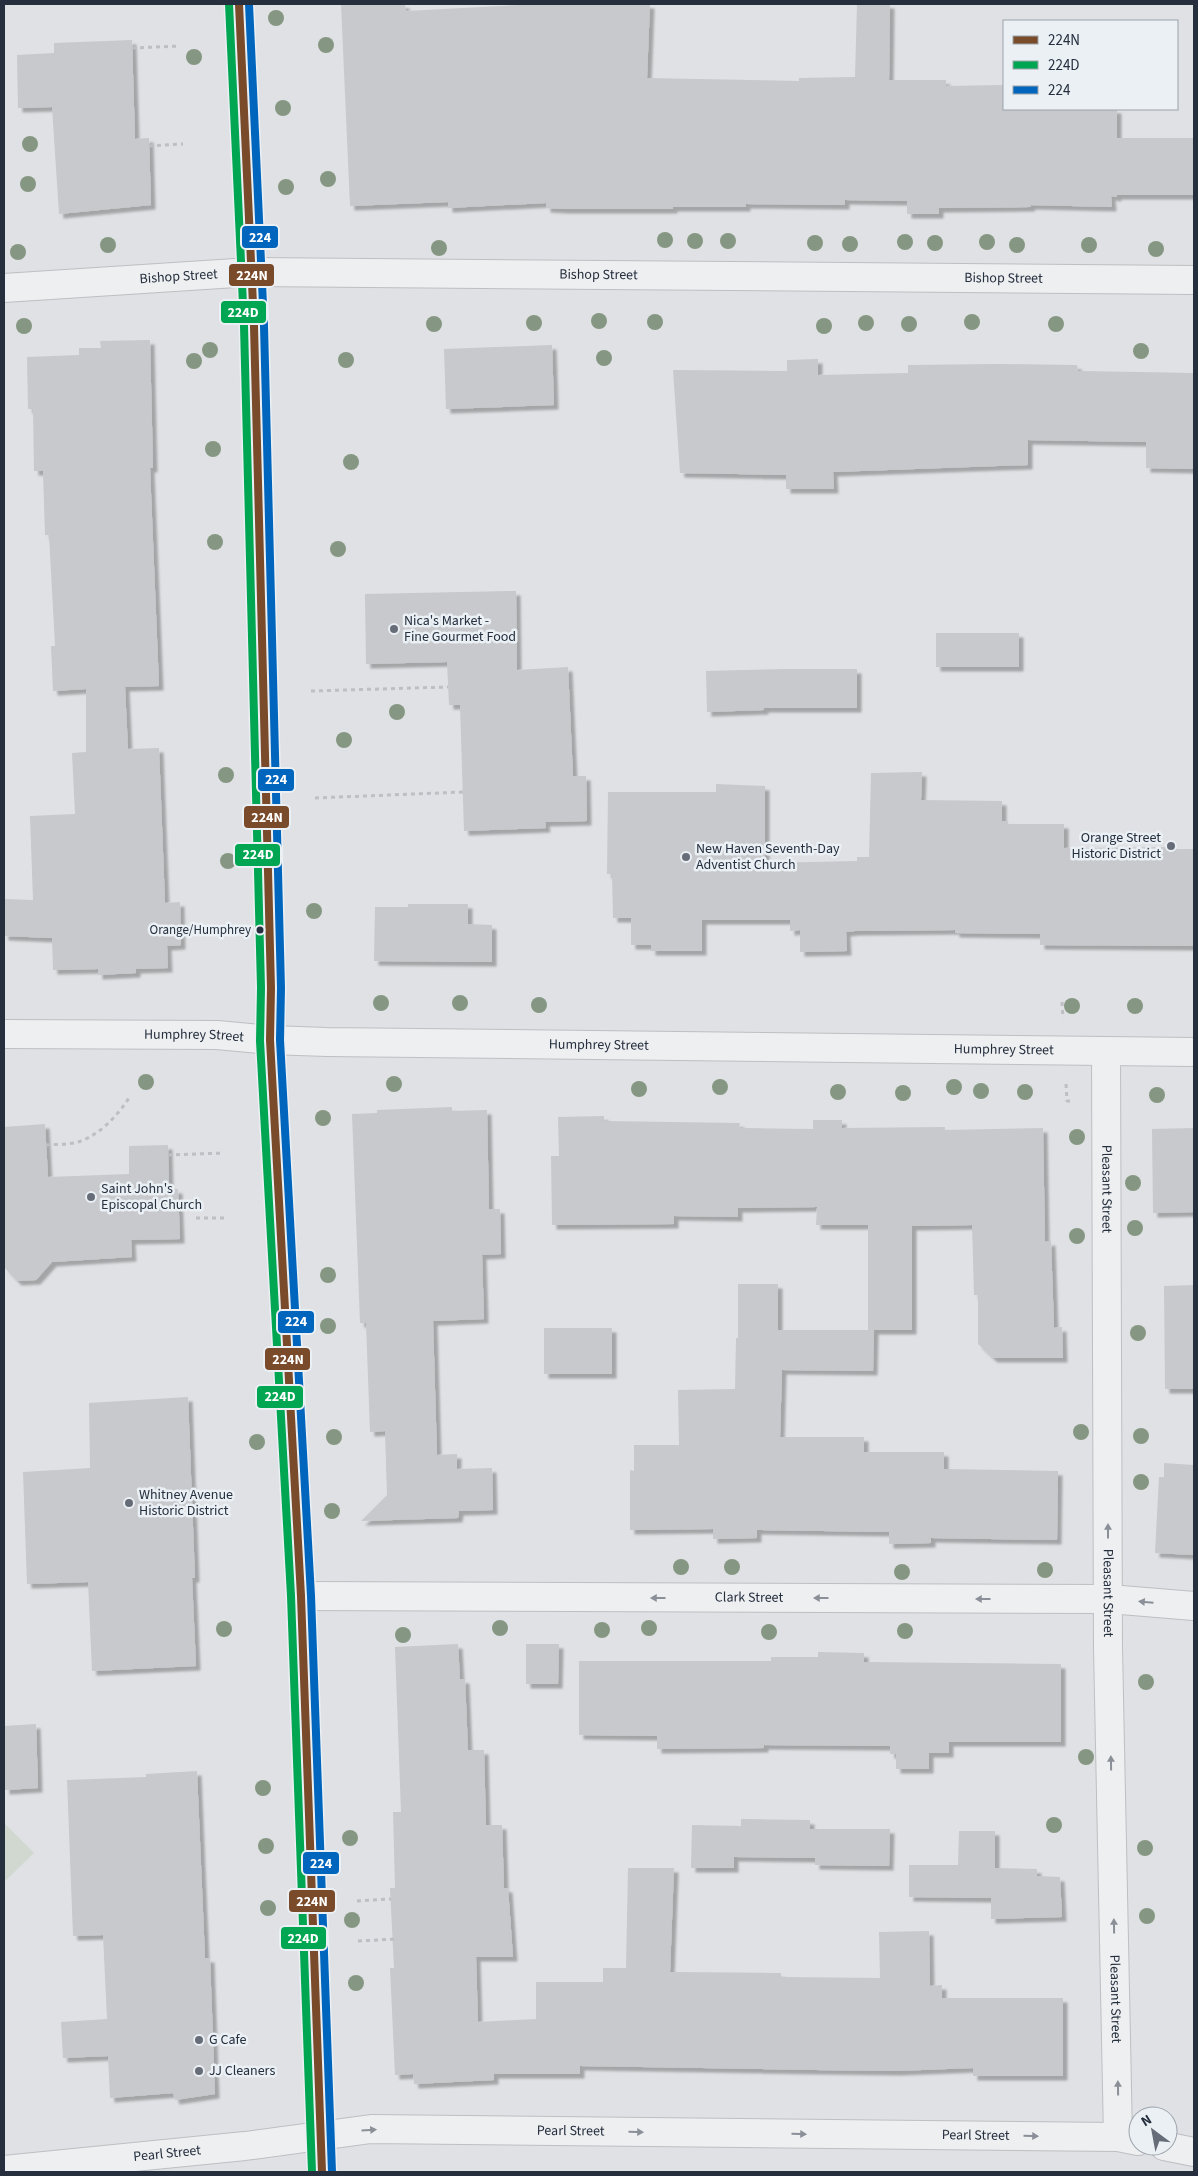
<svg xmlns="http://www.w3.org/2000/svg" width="1198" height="2176" font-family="'Source Sans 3',sans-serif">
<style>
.garden{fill:#d0d8cf}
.building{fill:#c7c9cc;filter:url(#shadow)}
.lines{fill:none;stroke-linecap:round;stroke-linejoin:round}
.minor-casing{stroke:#bdbfc2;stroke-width:30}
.tertiary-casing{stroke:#bdbfc2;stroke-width:30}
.path{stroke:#bebfc4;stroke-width:3;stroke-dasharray:4 4;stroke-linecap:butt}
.minor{stroke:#eeeff1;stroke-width:28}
.tertiary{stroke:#eeeff1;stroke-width:28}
.secondary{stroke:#bdc0c4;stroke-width:28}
.bus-1-casing{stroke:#ebf0f5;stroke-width:11}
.bus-2-casing{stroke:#ebf0f5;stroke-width:11}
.bus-3-casing{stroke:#ebf0f5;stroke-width:11}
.bus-1{stroke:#7a4b2a;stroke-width:8}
.bus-2{stroke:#00a651;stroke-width:8}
.bus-3{stroke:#0065bd;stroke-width:8}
.tree{fill:#859782}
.oneway{fill:#8a8f98}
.poi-dot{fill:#666d78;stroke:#ebf0f5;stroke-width:2}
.bus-dot{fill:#252f3e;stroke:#ebf0f5;stroke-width:2}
.labels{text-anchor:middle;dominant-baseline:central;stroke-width:5;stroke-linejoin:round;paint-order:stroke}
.bus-label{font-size:13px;fill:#252f3e;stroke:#ebf0f5;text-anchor:end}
.street-label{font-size:14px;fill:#252f3e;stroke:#ebf0f5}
.poi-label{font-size:14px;fill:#252f3e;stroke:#ebf0f5;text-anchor:start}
.line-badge{stroke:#ebf0f5;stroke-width:2}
.badge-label{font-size:14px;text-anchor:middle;font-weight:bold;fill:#fff}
</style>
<defs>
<filter id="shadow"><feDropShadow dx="4.5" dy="4.5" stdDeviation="1" flood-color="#0004"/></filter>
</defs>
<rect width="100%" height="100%" fill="#dfe1e4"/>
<path class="garden" d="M4,1823L34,1853L4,1882Z"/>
<path class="building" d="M341,4H405L406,11L537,4H650L647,78L799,81V78L855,77L857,4H890L889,80H946V86L1004,85V109H1117V138H1194V195H1117V197L1111,196L1112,207L1030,205L1031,207L939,208V214H907V201L845,200V205L746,204V207H673V209H564L546,208V203L448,208V202L350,206Z
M132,40L135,139L149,138L151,205L59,214L52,107L18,108L17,55L54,53V43Z
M150,340L153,468H150L159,686L125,687L128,749L159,748L165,903L180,902L181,945L167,946L168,968L136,969V973L98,975V969L53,970L52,938L4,936V899L33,900L30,816L75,814L72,753L86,752V689L53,691L51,646H55L49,535H45L43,471H34L33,409H28L27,357L79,355V348H101L100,341Z
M552,345L554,405L446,409L444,349Z
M818,359V375L908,373V365L998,364L1077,365L1078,371H1082L1194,373V469L1146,468V442L1028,440V465L833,472L834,489H786V475L680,473L673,370L787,371V360Z
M516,591L517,670L568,667L573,776H586L587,821L545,822L546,828L464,831L460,705H449L447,662L366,664L365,594Z
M936,633H1019V667H936Z
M786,669H857V708H764V710L707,712L706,671Z
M922,772L921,800L1002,801V821H1008V824H1064V848L1176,847V849H1194V946L1040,945V934L955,933V930L855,931L846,932L847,951L800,952V930L790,931V920H702V951H651V945H631V918H613L612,874H607L608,792H716V784L765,786V863L857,861V857H869L871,773Z
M408,904H468V924L492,925V962L374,961L375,907H408Z
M452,1107V1111L487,1110L489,1209H500L501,1254L482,1255L484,1319L433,1321L437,1455L457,1454V1469L492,1468L493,1510L459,1511L458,1518L361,1521L387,1495L385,1431L370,1432L366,1323H360L352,1114L377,1113V1110Z
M604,1116V1121L740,1123L739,1128L813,1129V1120H842V1128L945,1127V1130L1043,1128L1045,1242L1051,1241L1054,1328L1062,1327L1063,1358H993L978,1344V1295H974L972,1225L912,1226V1330H868V1225H816L817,1207L738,1208V1217L674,1216V1224L552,1225L551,1156H559L558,1117Z
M45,1124L48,1177L129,1174V1146L168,1145L169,1189H178L180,1239L131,1240L132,1257L52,1262L36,1280L17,1281L4,1267V1127Z
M1194,1128V1212L1153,1213L1152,1129Z
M738,1284H778V1330H874L873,1371L782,1370L780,1437H864V1452H944V1469L1058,1471L1057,1540L931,1538V1543L889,1544V1532L757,1530V1538L713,1539V1529L630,1530V1470L634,1471V1445H679L678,1390L735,1389L736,1338H738Z
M1194,1285V1389H1165L1164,1286Z
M544,1328H612V1374H544Z
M188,1397L195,1578H192L196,1666L92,1671L88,1582L27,1584L23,1472L90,1468L89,1403Z
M1164,1463L1194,1465V1555L1155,1553L1159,1477H1164Z
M458,1644L460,1679H465L468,1750H484L486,1825H502L504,1888H508L513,1957H476L478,2022L536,2019V1982H603V1968H626L628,1868H674L670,1972L781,1973V1977L880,1978L879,1932L929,1931L930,1986L942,1985V1998H1063V2076H973V2068L896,2071L816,2070L580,2066V2074H494V2080L414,2084L413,2074L395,2075L390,1968H394L390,1888H395L393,1812H401L395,1647Z
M526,1644H559L558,1684H526Z
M818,1652L864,1653V1662L1061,1664V1742H949V1753H929V1769H896V1754H890V1746L764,1745V1748L657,1749V1736L579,1735V1661H771V1657H818Z
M36,1724L38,1788L5,1790L4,1726Z
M197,1771L205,1958H210L215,2094L175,2100L173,2093L110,2098L108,2056L63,2058L61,2022L107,2019L103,1935L73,1936L67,1780L146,1777V1774Z
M741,1819L810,1820V1829H890L889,1866L815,1865V1858L734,1857V1868H691L692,1825L741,1826Z
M959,1831H995V1868L1037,1869V1876L1060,1877L1062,1917L991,1919V1898L909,1897V1865H958Z"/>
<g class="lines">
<defs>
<g id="minor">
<path id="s1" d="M4,288L251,272L1194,280"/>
<path id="s2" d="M1106,1051L1108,1648L1118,2137"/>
<path id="s3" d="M301,1596L1109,1599L1194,1606"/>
<path d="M1164,2146L1194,2152"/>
<path id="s4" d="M4,2170L245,2146L371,2129L1118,2137L1138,2141"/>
</g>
<g id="tertiary">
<path id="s5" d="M4,1034L217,1035L270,1040L327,1042L1194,1052"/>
</g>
</defs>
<use href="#minor" class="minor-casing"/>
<use href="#tertiary" class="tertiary-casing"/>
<path class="path" d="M132,48L179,46
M149,146L183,144
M311,691L448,687
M315,798L463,792
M1062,1002L1063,1018
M1066,1084L1067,1101H1073
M46,1145C56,1144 68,1145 78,1142C100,1135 117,1116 129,1098
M168,1155L224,1153
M196,1218H227
M357,1901L391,1899
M358,1941L397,1939"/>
<use href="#minor" class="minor"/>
<use href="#tertiary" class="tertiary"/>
<path class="secondary" d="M239,4L254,326L271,988L270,1040L301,1596L322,2172"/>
<defs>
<path id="bus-1" d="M239,4L254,326L271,988L270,1040L301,1596L322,2172"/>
<path id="bus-2" d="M229,4L244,326L261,988L260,1041L291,1596L312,2172"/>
<path id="bus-3" d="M249,4L264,326L281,988L280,1040L311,1596L332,2172"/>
</defs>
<use href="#bus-1" class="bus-1-casing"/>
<use href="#bus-2" class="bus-2-casing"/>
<use href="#bus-3" class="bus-3-casing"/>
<use href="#bus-1" class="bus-1"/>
<use href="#bus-2" class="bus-2"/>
<use href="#bus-3" class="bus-3"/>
</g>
<g class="tree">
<circle cx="276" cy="18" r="8"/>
<circle cx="326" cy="45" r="8"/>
<circle cx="194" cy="57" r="8"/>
<circle cx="283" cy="108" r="8"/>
<circle cx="30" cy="144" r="8"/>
<circle cx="328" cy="179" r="8"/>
<circle cx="28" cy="184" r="8"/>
<circle cx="286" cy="187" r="8"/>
<circle cx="665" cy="240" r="8"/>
<circle cx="695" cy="241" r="8"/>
<circle cx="728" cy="241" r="8"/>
<circle cx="905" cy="242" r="8"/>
<circle cx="987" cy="242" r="8"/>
<circle cx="815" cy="243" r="8"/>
<circle cx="935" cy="243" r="8"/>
<circle cx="850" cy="244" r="8"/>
<circle cx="108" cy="245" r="8"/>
<circle cx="1017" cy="245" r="8"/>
<circle cx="1089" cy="245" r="8"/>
<circle cx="439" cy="248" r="8"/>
<circle cx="1156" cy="249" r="8"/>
<circle cx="18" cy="252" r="8"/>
<circle cx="599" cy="321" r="8"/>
<circle cx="655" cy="322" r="8"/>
<circle cx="972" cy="322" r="8"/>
<circle cx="534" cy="323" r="8"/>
<circle cx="866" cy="323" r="8"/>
<circle cx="434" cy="324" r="8"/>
<circle cx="909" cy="324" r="8"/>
<circle cx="1056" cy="324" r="8"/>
<circle cx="24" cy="326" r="8"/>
<circle cx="824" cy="326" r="8"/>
<circle cx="210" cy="350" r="8"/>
<circle cx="1141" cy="351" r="8"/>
<circle cx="604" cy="358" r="8"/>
<circle cx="346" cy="360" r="8"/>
<circle cx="194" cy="361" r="8"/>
<circle cx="213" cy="449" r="8"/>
<circle cx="351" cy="462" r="8"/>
<circle cx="215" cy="542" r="8"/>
<circle cx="338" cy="549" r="8"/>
<circle cx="397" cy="712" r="8"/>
<circle cx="344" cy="740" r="8"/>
<circle cx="226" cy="775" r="8"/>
<circle cx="228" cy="861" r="8"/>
<circle cx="314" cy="911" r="8"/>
<circle cx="381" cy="1003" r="8"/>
<circle cx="460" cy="1003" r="8"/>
<circle cx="539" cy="1005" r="8"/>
<circle cx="1072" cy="1006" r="8"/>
<circle cx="1135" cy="1006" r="8"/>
<circle cx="146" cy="1082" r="8"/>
<circle cx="394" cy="1084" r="8"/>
<circle cx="720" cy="1087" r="8"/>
<circle cx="954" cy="1087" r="8"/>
<circle cx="639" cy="1089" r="8"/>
<circle cx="981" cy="1091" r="8"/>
<circle cx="838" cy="1092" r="8"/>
<circle cx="1025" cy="1092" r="8"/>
<circle cx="903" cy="1093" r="8"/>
<circle cx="1157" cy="1095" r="8"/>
<circle cx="323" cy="1118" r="8"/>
<circle cx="1077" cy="1137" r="8"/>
<circle cx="1133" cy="1183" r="8"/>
<circle cx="1135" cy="1228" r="8"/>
<circle cx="1077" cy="1236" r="8"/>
<circle cx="328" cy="1275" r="8"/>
<circle cx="328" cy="1326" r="8"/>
<circle cx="1138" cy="1333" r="8"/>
<circle cx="1081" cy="1432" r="8"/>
<circle cx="1141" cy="1436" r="8"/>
<circle cx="334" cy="1437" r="8"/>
<circle cx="257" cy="1442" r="8"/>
<circle cx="1141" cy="1482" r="8"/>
<circle cx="332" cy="1511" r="8"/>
<circle cx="681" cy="1567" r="8"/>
<circle cx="732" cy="1567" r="8"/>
<circle cx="1045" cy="1570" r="8"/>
<circle cx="902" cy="1572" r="8"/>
<circle cx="500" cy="1628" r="8"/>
<circle cx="649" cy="1628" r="8"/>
<circle cx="224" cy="1629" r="8"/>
<circle cx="602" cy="1630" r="8"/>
<circle cx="905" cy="1631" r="8"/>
<circle cx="769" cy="1632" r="8"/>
<circle cx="403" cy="1635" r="8"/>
<circle cx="1146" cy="1682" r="8"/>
<circle cx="1086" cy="1757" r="8"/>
<circle cx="263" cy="1788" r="8"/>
<circle cx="1054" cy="1825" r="8"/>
<circle cx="350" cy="1838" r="8"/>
<circle cx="266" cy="1846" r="8"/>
<circle cx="1145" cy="1848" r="8"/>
<circle cx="268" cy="1908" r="8"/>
<circle cx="1147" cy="1916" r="8"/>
<circle cx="352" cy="1920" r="8"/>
<circle cx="356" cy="1983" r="8"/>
</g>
<defs><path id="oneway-solid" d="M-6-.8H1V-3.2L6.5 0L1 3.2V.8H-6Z" transform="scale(1.25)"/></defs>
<g class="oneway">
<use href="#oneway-solid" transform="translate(1108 1531) rotate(-90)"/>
<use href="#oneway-solid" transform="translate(658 1598) rotate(-180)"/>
<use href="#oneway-solid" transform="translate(821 1598) rotate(-180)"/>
<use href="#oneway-solid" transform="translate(983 1599) rotate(-180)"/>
<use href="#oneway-solid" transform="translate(1146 1602) rotate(-175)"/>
<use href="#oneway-solid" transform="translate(1111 1763) rotate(-91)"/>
<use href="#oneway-solid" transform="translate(1114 1926) rotate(-91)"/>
<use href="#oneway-solid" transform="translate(1118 2088) rotate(-91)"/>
<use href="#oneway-solid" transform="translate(369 2130) rotate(-4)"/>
<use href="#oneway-solid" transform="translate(636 2132) rotate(1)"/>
<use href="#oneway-solid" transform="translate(799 2134) rotate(1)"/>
<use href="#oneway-solid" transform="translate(1031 2136) rotate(1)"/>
</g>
<g class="poi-dot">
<circle cx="394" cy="629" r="5"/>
<circle cx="1171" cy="846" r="5"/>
<circle cx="686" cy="857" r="5"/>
<circle cx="91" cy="1197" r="5"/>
<circle cx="129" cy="1503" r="5"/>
<circle cx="199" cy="2040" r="5"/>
<circle cx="199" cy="2071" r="5"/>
</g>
<circle class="bus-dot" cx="260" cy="930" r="4.5"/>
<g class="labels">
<g class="bus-label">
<text x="251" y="930">Orange/Humphrey</text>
</g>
<g class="street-label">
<text stroke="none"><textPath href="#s1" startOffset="595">Bishop Street</textPath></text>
<text stroke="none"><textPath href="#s1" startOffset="175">Bishop Street</textPath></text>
<text stroke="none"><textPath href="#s1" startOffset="1000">Bishop Street</textPath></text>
<text stroke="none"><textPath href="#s5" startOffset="190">Humphrey Street</textPath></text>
<text stroke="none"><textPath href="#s5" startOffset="595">Humphrey Street</textPath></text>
<text stroke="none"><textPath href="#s5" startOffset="1000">Humphrey Street</textPath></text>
<text stroke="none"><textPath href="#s2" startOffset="138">Pleasant Street</textPath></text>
<text stroke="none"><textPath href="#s2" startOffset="542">Pleasant Street</textPath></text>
<text stroke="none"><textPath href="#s3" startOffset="448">Clark Street</textPath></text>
<text stroke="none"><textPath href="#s2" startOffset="948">Pleasant Street</textPath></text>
<text stroke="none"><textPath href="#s4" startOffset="569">Pearl Street</textPath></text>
<text stroke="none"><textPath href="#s4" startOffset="974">Pearl Street</textPath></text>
<text stroke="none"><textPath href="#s4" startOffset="164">Pearl Street</textPath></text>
</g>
<g class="poi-label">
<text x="404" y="621">Nica's Market -<tspan x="404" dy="16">Fine Gourmet Food</tspan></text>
<text x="1161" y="838" text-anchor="end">Orange Street<tspan x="1161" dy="16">Historic District</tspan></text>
<text x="696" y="849">New Haven Seventh-Day<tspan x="696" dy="16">Adventist Church</tspan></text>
<text x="101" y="1189">Saint John's<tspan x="101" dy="16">Episcopal Church</tspan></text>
<text x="139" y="1495">Whitney Avenue<tspan x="139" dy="16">Historic District</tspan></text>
<text x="209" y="2040">G Cafe</text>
<text x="209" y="2071">JJ Cleaners</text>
</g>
</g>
<g class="line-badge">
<rect x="241" y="225" width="38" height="24" rx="5" fill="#0065bd"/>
<rect x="228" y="263" width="47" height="24" rx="5" fill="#7a4b2a"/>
<rect x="220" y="300" width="47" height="24" rx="5" fill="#00a651"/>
<rect x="257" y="768" width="38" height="24" rx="5" fill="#0065bd"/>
<rect x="243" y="805" width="47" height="24" rx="5" fill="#7a4b2a"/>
<rect x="234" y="843" width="47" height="24" rx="5" fill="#00a651"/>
<rect x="277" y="1310" width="38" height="24" rx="5" fill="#0065bd"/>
<rect x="264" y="1347" width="47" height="24" rx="5" fill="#7a4b2a"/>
<rect x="256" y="1385" width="48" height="24" rx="5" fill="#00a651"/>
<rect x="302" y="1851" width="38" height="24" rx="5" fill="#0065bd"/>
<rect x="288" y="1889" width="48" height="24" rx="5" fill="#7a4b2a"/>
<rect x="280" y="1926" width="47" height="24" rx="5" fill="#00a651"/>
</g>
<g class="badge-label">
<text x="260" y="242">224</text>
<text x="252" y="280">224N</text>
<text x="243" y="317">224D</text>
<text x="276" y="784">224</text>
<text x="267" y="822">224N</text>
<text x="258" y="859">224D</text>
<text x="296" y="1326">224</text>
<text x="288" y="1364">224N</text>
<text x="280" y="1401">224D</text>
<text x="321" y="1868">224</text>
<text x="312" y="1906">224N</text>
<text x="303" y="1943">224D</text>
</g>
<rect width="1198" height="2176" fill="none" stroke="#252f3e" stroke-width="10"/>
<rect x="1003" y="20" width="175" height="90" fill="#ebf0f5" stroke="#9ca3ac"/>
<rect x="1013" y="36" width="25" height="8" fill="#7a4b2a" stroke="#9ca3ac"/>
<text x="1048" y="45" font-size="15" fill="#252f3e">224N</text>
<rect x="1013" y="61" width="25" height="8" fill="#00a651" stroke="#9ca3ac"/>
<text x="1048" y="70" font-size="15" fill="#252f3e">224D</text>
<rect x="1013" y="86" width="25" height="8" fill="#0065bd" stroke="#9ca3ac"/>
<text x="1048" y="95" font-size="15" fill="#252f3e">224</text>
<g transform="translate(1153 2131) rotate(328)"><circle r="24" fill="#ebf0f5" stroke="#9ca3ac"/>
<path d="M0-4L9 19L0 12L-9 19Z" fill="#666d78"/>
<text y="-8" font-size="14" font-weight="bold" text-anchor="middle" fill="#252f3e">N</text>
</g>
</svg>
